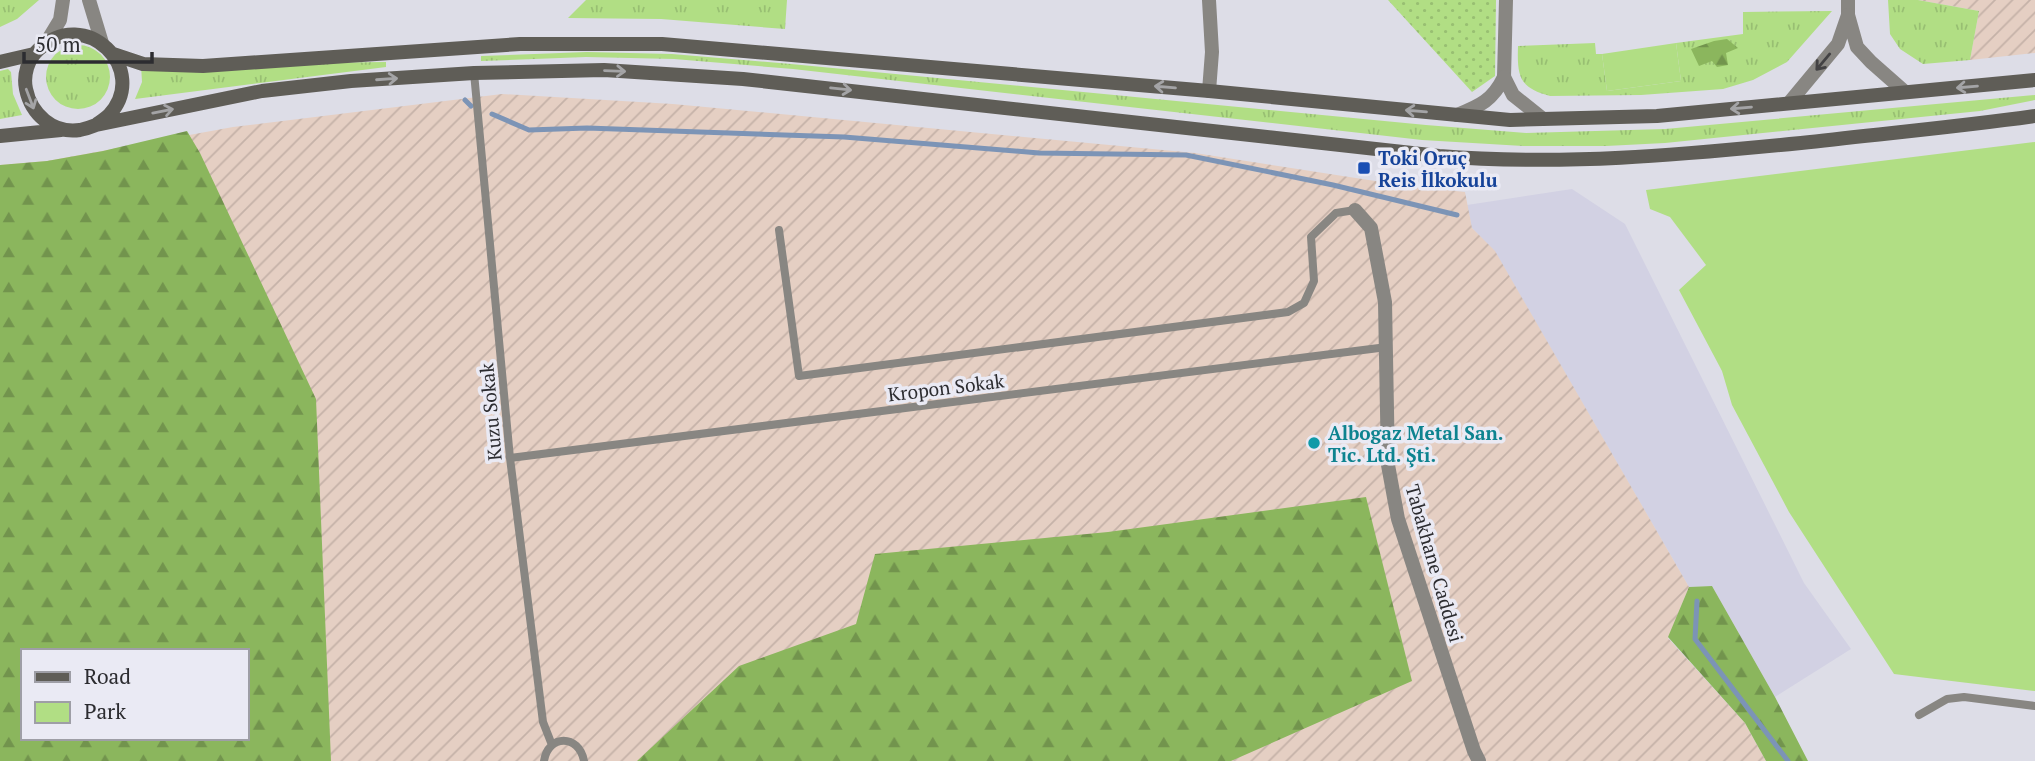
<svg xmlns="http://www.w3.org/2000/svg" width="2035" height="761" font-family="'PT Serif',serif">
<style>
.built{fill:#d2d1e3}
.industrial{fill:url(#industrial-furrows);fill-rule:evenodd}
.grass{fill:url(#grass-tufts)}
.forest{fill:url(#forest-firs);fill-rule:evenodd}
.park{fill:#b1de84}
.garden{fill:url(#garden-dots)}
.lines{fill:none;stroke-linecap:round;stroke-linejoin:round}
.stream{stroke:#7c94b6;stroke-width:5}
.service{stroke:#888682;stroke-width:8}
.minor{stroke:#888682;stroke-width:14}
.tertiary{stroke:#888682;stroke-width:14}
.secondary{stroke:#5f5d57;stroke-width:14}
.oneway{stroke:#434244}
.oneway2{stroke:#a4a4a6}
.transit-dot{fill:#1a4fb4;stroke:#eaeaf4;stroke-width:2.5}
.culture-dot{fill:#0f9aa8;stroke:#eaeaf4;stroke-width:2.5}
.labels{text-anchor:middle;dominant-baseline:central;stroke-width:7;stroke-linejoin:round;paint-order:stroke}
.transit-label{font-size:19px;font-weight:bold;fill:#164399;stroke:#eaeaf4;text-anchor:start}
.street-label{font-size:19px;fill:#2c2c30;stroke:#eaeaf4}
.culture-label{font-size:19px;font-weight:bold;fill:#0d838f;stroke:#eaeaf4;text-anchor:start}
</style>
<defs>
<pattern id="industrial-furrows" width="10" height="10" patternUnits="userSpaceOnUse" patternTransform="scale(1.75)"><rect width="10" height="10" fill="#e5cfc3"/><path d="M-1 1l2-2M0 10L10 0M9 11l2-2" fill="none" stroke="#c5b2a8"/></pattern>
<pattern id="grass-tufts" width="24" height="20" patternUnits="userSpaceOnUse" patternTransform="scale(1.75)"><rect width="24" height="20" fill="#b1de84"/><path d="M3 7l-1-3M5 7V3M7 7l1-3M15 17l-1-3M17 17v-4M19 17l1-3" fill="none" stroke="#98bf72"/></pattern>
<pattern id="forest-firs" width="22" height="20" patternUnits="userSpaceOnUse" patternTransform="scale(1.75)"><rect width="22" height="20" fill="#8bb65d"/><path d="M5 1l3.5 6h-7zM16 11l3.5 6h-7z" fill="#72944d"/></pattern>
<pattern id="garden-dots" width="8" height="8" patternUnits="userSpaceOnUse" patternTransform="scale(1.75)"><rect width="8" height="8" fill="#b1de84"/><path d="M2 2h.1M6 6h.1" fill="none" stroke="#98bf72" stroke-width="1.8" stroke-linecap="round"/></pattern>
</defs>
<rect width="100%" height="100%" fill="#dddde7"/>
<path class="built" d="M1572,189L1625,224L1804,583L1851,649L1775,697L1712,586L1689,587L1495,252L1472,228L1467,205Z"/>
<path class="industrial" d="M1918,0H2035V53L1970,60L1979,11Z
M502,94L673,104L1195,153L1401,185L1465,192L1472,228L1495,251L1689,587L1668,638L1745,723L1766,761H0V165L47,161L233,127ZM23,651H247V738H23Z"/>
<path class="grass" d="M0,0H39L17,19L0,27Z
M586,0H787L785,29L661,19L568,18Z
M1888,0H1918L1979,11L1970,60L1923,64L1900,49L1890,34Z
M1832,11L1787,62L1753,80L1723,89L1641,95L1550,96C1519,88 1517,76 1518,46L1595,43L1596,54H1602L1607,91L1681,81L1676,43L1743,34V12Z
M46 77a32 32 0 1 1 64 0a32 32 0 1 1-64 0Z
M587,52L672,54L791,64L1426,125L1526,133L1665,129L2035,95V100L1980,111L1665,143L1606,146H1523L1422,140L793,69L674,59L586,57L481,61V56Z
M386,62V67L135,99L142,82L141,65Z
M8,69L11,72L13,94L22,115L0,119V71Z"/>
<path class="forest" d="M1727,39L1738,48L1726,53L1728,65L1717,67L1712,61L1699,66L1691,49L1714,41Z
M187,131L200,153L316,399L331,761H0V165L47,161L103,151ZM23,651H247V738H23Z
M1366,497L1412,681L1231,761H637L739,666L856,624L875,554L1108,532Z
M1712,586L1775,697L1808,761H1766L1745,723L1668,637L1689,587Z"/>
<path class="park" d="M1676,43L1681,81L1607,91L1602,54Z
M2035,142V691L1894,674L1789,512L1732,405L1722,371L1679,290L1706,265L1670,217L1650,209L1646,190Z"/>
<path class="garden" d="M1388,0H1496L1495,76L1472,92Z"/>
<g class="lines">
<path class="stream" d="M465,100L471,106
M492,114L529,130L587,128L844,137L1039,153L1186,155L1333,185L1457,215
M1697,601L1695,639L1788,761"/>
<path class="service" d="M474,73L510,458L543,722L552,745
M779,230L799,376L1288,312L1304,303L1314,281L1311,237L1336,213L1355,210
M510,458L1387,347
M1919,715L1947,699L1964,697L2035,706
M544,761C548,734 579,734 584,761"/>
<path class="minor" d="M1209,0L1212,52L1209,91
M1848,15V0
M1504,77L1506,0
M1355,210L1371,228L1385,302L1388,465L1398,519L1474,751L1479,761"/>
<path class="tertiary" d="M89,0L102,43
M1848,15L1857,47L1871,62L1905,92
M46,43L60,20L63,0
M1504,77L1513,95L1543,119
M1789,103L1838,44L1848,15
M1457,115C1480,106 1493,100 1504,77"/>
<path class="secondary" d="M113,54L143,64L203,66L520,44H662L1209,91L1510,120L1657,116L2035,80
M0,62L34,54
M96,125C100,122 105,119 109,115C151,70 85,4 38,50C28,59 23,75 26,89C31,114 53,134 80,130C85,129 91,127 96,125L262,91L351,81L474,73L604,70L743,79L1439,156C1563,166 1679,155 1801,143C1879,134 1957,127 2035,116
M0,136L61,130"/>
</g>
<defs><path id="oneway-shaft" d="M-6 0H5M1.5-3L5.5 0L1.5 3" fill="none" stroke-width="1.6" stroke-linecap="round" stroke-linejoin="round" transform="scale(1.75)"/></defs>
<use class="oneway" href="#oneway-shaft" transform="translate(1823 62) rotate(130)"/>
<g class="oneway2">
<use href="#oneway-shaft" transform="translate(615 71) rotate(2)"/>
<use href="#oneway-shaft" transform="translate(387 79) rotate(-4)"/>
<use href="#oneway-shaft" transform="translate(1165 87) rotate(-175)"/>
<use href="#oneway-shaft" transform="translate(1967 87) rotate(175)"/>
<use href="#oneway-shaft" transform="translate(841 89) rotate(6)"/>
<use href="#oneway-shaft" transform="translate(30 99) rotate(69)"/>
<use href="#oneway-shaft" transform="translate(1741 108) rotate(175)"/>
<use href="#oneway-shaft" transform="translate(163 111) rotate(-11)"/>
<use href="#oneway-shaft" transform="translate(1416 111) rotate(-175)"/>
</g>
<rect class="transit-dot" x="1357" y="161" width="14" height="14" rx="3.5"/>
<circle class="culture-dot" cx="1314" cy="443" r="7"/>
<g class="labels">
<g class="transit-label">
<text x="1378" y="157">Toki Oruç<tspan x="1378" dy="22">Reis İlkokulu</tspan></text>
</g>
<g class="street-label">
<text transform="translate(946 387) rotate(-7)">Kropon Sokak</text>
<text transform="translate(490 412) rotate(-95)">Kuzu Sokak</text>
<text transform="translate(1435 563) rotate(74)">Tabakhane Caddesi</text>
</g>
<g class="culture-label">
<text x="1328" y="432">Albogaz Metal San.<tspan x="1328" dy="22">Tic. Ltd. Şti.</tspan></text>
</g>
</g>
<rect x="21" y="649" width="228" height="91" fill="#eaeaf4" stroke="#9e9ea6" stroke-width="2"/>
<rect x="35" y="672" width="35" height="10" fill="#5f5d57" stroke="#9e9ea6" stroke-width="2"/>
<text x="84" y="684" font-size="21" fill="#2c2c30">Road</text>
<rect x="35" y="702" width="35" height="21" fill="#b1de84" stroke="#9e9ea6" stroke-width="2"/>
<text x="84" y="719" font-size="21" fill="#2c2c30">Park</text>
<path d="M24 52v10h128v-10" fill="none" stroke="#2c2c30" stroke-width="3.5"/>
<text x="35" y="52" font-size="21" fill="#2c2c30" stroke="#eaeaf4" stroke-width="5" paint-order="stroke">50 m</text>
</svg>
